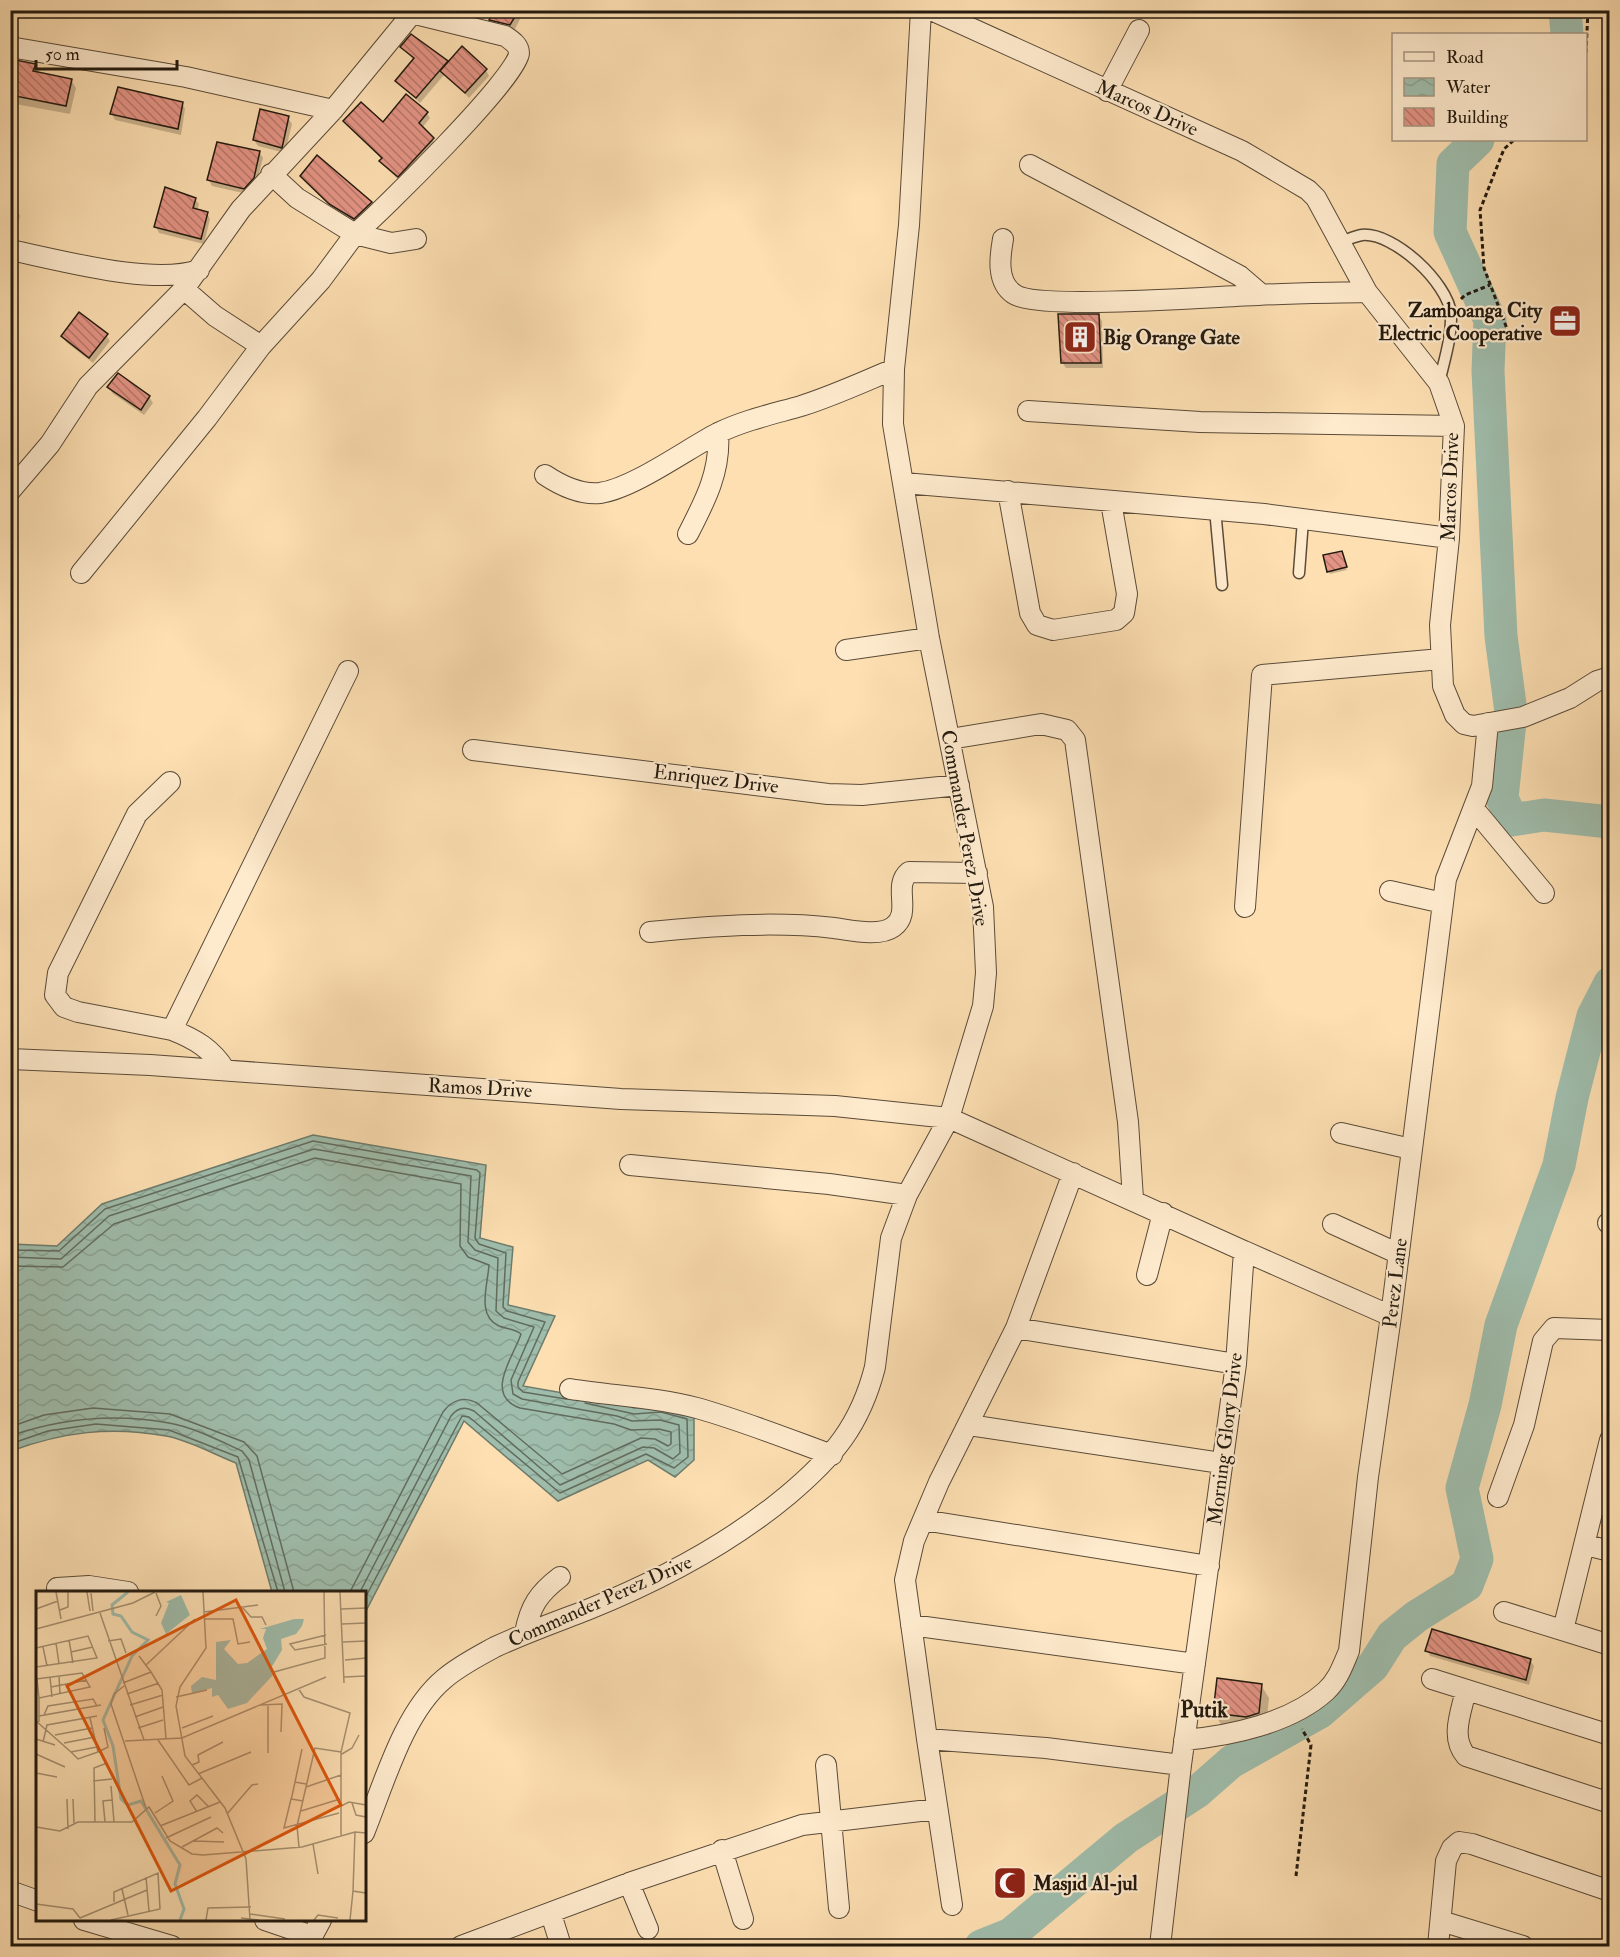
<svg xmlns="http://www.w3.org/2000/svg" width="1620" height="1957" font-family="'IM FELL Double Pica',serif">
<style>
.water{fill:url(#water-waves);stroke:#6d7c6d;stroke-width:1.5}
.shadow{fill:#0003}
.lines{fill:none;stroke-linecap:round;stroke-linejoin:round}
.shore{stroke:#616c5e;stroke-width:1.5}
.river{stroke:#9fbdac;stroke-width:33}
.building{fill:url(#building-back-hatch);stroke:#231a0f;stroke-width:1.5}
.lane-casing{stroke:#5a4b38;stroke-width:13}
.street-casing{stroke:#5a4b38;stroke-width:22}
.path{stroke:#231a0f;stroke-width:3;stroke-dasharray:4.5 3;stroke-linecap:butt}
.lane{stroke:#feeacd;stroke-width:10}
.street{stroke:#feeacd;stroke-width:20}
.labels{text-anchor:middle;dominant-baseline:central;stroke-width:4.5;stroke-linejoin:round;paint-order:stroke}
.street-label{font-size:20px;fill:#231a0f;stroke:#feeacd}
.poi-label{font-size:20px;font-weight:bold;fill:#231a0f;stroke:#feeacd;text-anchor:start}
.quarter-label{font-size:22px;font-weight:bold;fill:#231a0f;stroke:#feeacd}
.inset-river{fill:none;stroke:#9fbdac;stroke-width:3}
.inset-road{fill:none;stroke:#a69071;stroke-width:1.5}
.view{fill:#de560c;fill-opacity:0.15;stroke:#de560c;stroke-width:3}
.inset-edge{fill:none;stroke:#231a0f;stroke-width:3}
</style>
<defs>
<pattern id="water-waves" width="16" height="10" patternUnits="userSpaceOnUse" patternTransform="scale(1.5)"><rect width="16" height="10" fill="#9fbdac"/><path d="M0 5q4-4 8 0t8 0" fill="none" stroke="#89a293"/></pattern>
<pattern id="building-back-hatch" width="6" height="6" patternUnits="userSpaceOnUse" patternTransform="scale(1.5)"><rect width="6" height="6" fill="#e49485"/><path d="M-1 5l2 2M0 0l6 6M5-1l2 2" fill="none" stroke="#b8786b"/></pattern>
</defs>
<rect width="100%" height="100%" fill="#fddfb2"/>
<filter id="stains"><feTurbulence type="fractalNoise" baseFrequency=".00333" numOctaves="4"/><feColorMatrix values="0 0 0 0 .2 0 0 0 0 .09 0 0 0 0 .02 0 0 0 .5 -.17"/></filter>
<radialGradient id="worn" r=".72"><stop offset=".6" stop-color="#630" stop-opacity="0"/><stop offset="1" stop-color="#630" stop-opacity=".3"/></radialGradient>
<path class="water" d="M313,1135L486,1165L480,1238L513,1247L508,1305L555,1316L523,1386L620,1403L634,1408L661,1406L694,1415V1460L675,1477L648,1460L558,1501L464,1421L365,1613L364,1592H272L236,1463C213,1454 189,1440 166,1436C110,1426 63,1432 11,1451V1244L57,1246L102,1204Z"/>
<path class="shadow" d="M518,11L521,17L514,31L494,26L491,20Z
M402,48L446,62L450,68L420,103L397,81L414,60Z
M10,61L35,65L40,74L71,80L76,88L70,114L10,103Z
M486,70L489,76L469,98L454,82Z
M182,103L185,109L181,135L115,120L112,114Z
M427,113L430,118L422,128L436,144L401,182L384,166L382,159L345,121L383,124Z
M288,118L292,124L285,153L258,146L254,140Z
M259,152L263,158L256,184L247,194L212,186L209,180Z
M302,176L371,203L374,209L358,224L334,210Z
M195,199L199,204L197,211L207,213L210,219L204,244L159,233L156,227Z
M10,208L17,210L20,216L12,242Z
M1098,315L1102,321L1103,368H1066L1062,362Z
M106,335L110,341L93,363L66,342L63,336Z
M118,375L149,397L153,403L144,415L112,393L109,387Z
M1343,555L1347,570L1330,574L1329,571Z
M1427,1650L1530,1660L1534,1666L1529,1685L1430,1656Z
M1261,1685L1269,1698L1266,1726H1222L1214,1713Z"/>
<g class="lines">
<path class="shore" d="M10,1250L59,1251L105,1209L313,1141L477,1170L480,1173L475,1238L479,1244L506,1253L503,1307L507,1311L545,1322L518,1382V1387L523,1392L566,1399
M10,1257L61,1259L109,1216L314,1149L471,1176L468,1242L475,1250L498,1258L496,1311L504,1318L534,1327L511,1380L513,1394L522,1399L617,1416L632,1421L660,1420L679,1425L680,1453L673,1459L654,1448L643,1447L560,1485L474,1411C465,1406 457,1408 451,1416L360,1592
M10,1266L63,1267L114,1224L315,1158L461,1184L460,1246L468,1257L489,1265C488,1284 476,1316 499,1326C507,1329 515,1329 521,1334C514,1356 483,1395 520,1408L614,1424L631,1430L659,1429L671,1432V1444L668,1446L655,1439L641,1438L562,1474L477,1403C464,1396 452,1400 443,1412L350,1592
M10,1427L44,1415L93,1408L170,1414L244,1442L257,1456L294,1592
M10,1436C62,1418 114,1413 169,1423C193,1427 220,1441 242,1451L249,1460L285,1592
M10,1444L48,1431L96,1424L169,1430L238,1457L278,1592
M364,1600L462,1416L469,1417L560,1493L646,1454L674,1468L688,1457L687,1419L661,1412L634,1414L585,1403"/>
<path class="river" d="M1565,10L1567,34
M1478,140L1453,164L1450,232L1490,320L1488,371L1501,636L1511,712L1502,798L1512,820L1544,815L1610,822
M981,1946L1011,1934L1126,1838L1197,1792L1231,1762L1320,1712L1373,1666L1392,1636L1417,1616L1467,1585L1477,1559L1462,1488L1485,1405L1501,1325L1559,1165L1572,1098L1593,1016L1610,983"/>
</g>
<path class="building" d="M495,10H519L510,25L489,20Z
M411,34L448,61L416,98L395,81L414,58L400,47Z
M462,46L487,69L465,93L440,71Z
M10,59L36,64L33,71L72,79L66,106L10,95Z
M118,87L183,102L178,129L110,114Z
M406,94L428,112L419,123L434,138L398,177L379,161L382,158L343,121L361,102L383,122Z
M260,109L289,116L282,148L253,140Z
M217,142L260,151L254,178L244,189L207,180Z
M317,155L372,202L354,219L329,204L300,176Z
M165,187L196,198L193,208L208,212L201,239L154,227Z
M79,312L108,334L89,358L61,336Z
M1058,314H1099L1101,363H1061Z
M118,373L150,396L141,410L107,387Z
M1342,551L1347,567L1327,572L1323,555Z
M1432,1629L1531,1659L1526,1680L1425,1651Z
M1217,1678L1262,1684L1259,1713L1246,1717L1213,1713Z"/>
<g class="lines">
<defs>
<path id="lane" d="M1340,242C1347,240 1355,236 1362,235C1394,232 1448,283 1451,314C1452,337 1444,361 1439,383
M1215,509L1222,585
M1299,573L1303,520"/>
<path id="street" d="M931,10L1242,151L1308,190L1316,198L1367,292L1439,383L1454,426L1449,538L1440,625L1443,686L1455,715L1464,724L1473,726L1523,717L1570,698L1597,681L1610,677
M10,47L186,77L333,110
M1107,91L1139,30
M1030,165L1199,254L1240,276L1261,294
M355,234C380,213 519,76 519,53C519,45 511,40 505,36L403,11
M355,234L391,243L416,239
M1003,239C1000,256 996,282 1014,294C1037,311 1219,296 1258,295C1294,293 1331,293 1367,292
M10,250C61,260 152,286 199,270
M184,289L215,316L261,346L321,280L355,234L297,198L271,174
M1028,411L1200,422L1454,426
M545,475C560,485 580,495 600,493C634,488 687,449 718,433C745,420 773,414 801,406C833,396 863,382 894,369
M904,483L1264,514L1449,538
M10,491L50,444L88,386L184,289L241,209L333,110L415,10
M1008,491L1030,613L1037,625L1053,630L1116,620L1124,613L1127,594L1111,502
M688,534C705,501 721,471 718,433
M81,573L207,418L261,346
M846,650L929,638
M950,739L1041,724L1067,730L1075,740L1128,1122L1133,1199
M473,750L828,794L862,795L959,785
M170,782L137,814L58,973L55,995L64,1007L78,1012L172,1030C195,1039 212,1049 225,1070
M1475,810L1544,893
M1390,891L1443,903
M1245,907L1262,675L1441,659
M650,932C712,926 772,921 834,928C850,930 879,937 893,927C913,913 892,886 909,872L977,873
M172,1030L348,671
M10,1059L150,1065L621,1099L835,1106L949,1118L1244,1251L1236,1364L1181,1765L1160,1946
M1341,1133L1411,1149
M630,1165L829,1184L907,1195
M1073,1173L1016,1328L939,1482L914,1541L905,1580L927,1739L1046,1748L1181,1765
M1608,1223H1610
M1333,1224L1399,1254
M1244,1251L1391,1316
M1147,1275L1163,1213
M1016,1328L1236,1364
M570,1389C613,1396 656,1397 697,1408C743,1421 788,1439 832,1455
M969,1425L1221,1463
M1498,1497L1524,1425L1543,1341L1554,1328L1610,1330
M923,1520L1209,1566
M1586,1545L1610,1551
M57,1588L89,1586L128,1592
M1504,1612L1610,1645
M911,1625L1195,1664
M1563,1630L1610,1440
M525,1633C530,1606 539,1593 560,1577
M1432,1679L1610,1735
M1466,1690C1461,1713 1450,1737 1466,1756L1610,1803
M927,1739L952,1905
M1184,1740C1230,1736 1291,1723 1326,1691C1338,1680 1343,1665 1349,1651L1368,1477L1391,1316L1446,879L1482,786L1488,723
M826,1765L839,1908
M364,1833C384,1784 403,1713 444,1679C459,1666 477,1657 495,1647C525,1633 556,1622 587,1610C659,1581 728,1545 788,1495C833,1457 860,1426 875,1367L891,1238L907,1195L949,1118L983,1006L986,973L983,907L929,638L893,424L894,369L909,225L921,10
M722,1850L743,1919
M629,1883L648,1929
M10,1891L38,1901
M551,1914L561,1946
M84,1920L172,1946
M265,1920L312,1936
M1441,1921L1523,1946
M307,1946L321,1920
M461,1946L629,1883L802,1825L937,1809
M1438,1946L1446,1861L1452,1848L1459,1842L1472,1844L1610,1891"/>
</defs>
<use href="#lane" class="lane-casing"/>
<use href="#street" class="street-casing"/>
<path class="path" d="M1586,53L1588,10
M1461,299L1465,295L1490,285
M1509,334L1484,268L1480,210L1504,149L1514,140
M1296,1876L1311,1745L1302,1729"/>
<use href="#lane" class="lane"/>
<use href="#street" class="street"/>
</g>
<defs>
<symbol id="office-square" viewBox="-11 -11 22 22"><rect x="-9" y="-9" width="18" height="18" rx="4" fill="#8f2418" stroke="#feeacd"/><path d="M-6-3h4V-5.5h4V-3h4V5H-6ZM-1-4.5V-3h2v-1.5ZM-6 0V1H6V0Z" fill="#fff"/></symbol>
<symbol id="building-square" viewBox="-11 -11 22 22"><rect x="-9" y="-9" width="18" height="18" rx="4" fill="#8f2418" stroke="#feeacd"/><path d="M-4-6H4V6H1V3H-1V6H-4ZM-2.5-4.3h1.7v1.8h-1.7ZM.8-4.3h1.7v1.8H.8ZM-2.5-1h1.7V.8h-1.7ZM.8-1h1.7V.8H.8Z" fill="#fff"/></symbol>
<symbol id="mosque-square" viewBox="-11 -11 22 22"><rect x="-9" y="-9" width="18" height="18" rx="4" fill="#8f2418" stroke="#feeacd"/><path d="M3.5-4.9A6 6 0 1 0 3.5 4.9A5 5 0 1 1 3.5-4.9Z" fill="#fff"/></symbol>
</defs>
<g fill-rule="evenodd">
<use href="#office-square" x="1546" y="302" width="38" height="38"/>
<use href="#building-square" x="1061" y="318" width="38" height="38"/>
<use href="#mosque-square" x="991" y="1864" width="38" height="38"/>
</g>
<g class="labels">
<g class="street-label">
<text transform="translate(1147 108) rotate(24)">Marcos Drive</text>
<text transform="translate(1450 487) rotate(-88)">Marcos Drive</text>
<text transform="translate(716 779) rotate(7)">Enriquez Drive</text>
<text transform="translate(965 828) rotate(80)">Commander Perez Drive</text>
<text transform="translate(480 1088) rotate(3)">Ramos Drive</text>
<text transform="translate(1395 1283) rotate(-83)">Perez Lane</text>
<text transform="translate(1225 1439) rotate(-83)">Morning Glory Drive</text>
<text transform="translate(600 1601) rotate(-24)">Commander Perez Drive</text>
</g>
<g class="poi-label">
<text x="1542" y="310" text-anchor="end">Zamboanga City<tspan x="1542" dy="23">Electric Cooperative</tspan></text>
<text x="1103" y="337">Big Orange Gate</text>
<text x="1033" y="1883">Masjid Al-jul</text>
</g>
<g class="quarter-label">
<text x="1204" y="1710">Putik</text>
</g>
</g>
<g transform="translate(36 1591)">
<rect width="330" height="330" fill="#fddfb2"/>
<path d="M145,4L154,24L130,43L125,32L133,12L130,11ZM258,28H268L266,35L260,43L245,48L246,59L235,77L237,84L211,112L192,118L182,104L176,106V97L156,103L155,95L166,86L180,89V51L195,49L188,58L202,73L211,72L231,58L227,47L230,38H224Z" fill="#9fbdac"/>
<path class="inset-river" d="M92,1L76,14L77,23L85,25L96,41L112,49L96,65L67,129L77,155L85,208L92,214L105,210L144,274L139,293L148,318L144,329"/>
<path class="inset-road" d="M20,1L25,28M51,1L54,20M167,1L170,57L144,96L140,115L149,165L189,217L210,268L214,329M304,1L308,92M55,2L57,20M120,2L125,15L120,25M206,16L215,26H226L230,34M0,18L22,10M305,18L330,17M24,19L32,16V1M168,21L222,14M64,22L108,149L146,147L290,86M169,28H197L202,53L214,51M306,33L330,32M0,38L97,12L119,1M290,44L254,53L259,59L291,53M33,49L37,72M72,50L85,48L90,62M307,51L330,50M20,52L23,73M7,56L11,75M0,57L52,45L61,67L0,76M35,61L57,56M103,65L115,81M309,69L330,67M110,74L159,28M238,81L289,67L288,1M23,85L24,103M14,86L16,106M308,86L330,85M0,88L46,82L54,96L3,107V125M1,88L3,107M87,92L115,81L126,99L130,148M88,95L78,103L75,113L110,217M15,96L51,89M262,97L268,106L314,122L305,161V245M91,103L123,92M140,106L171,99M94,114L127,104M225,114L246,113L245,141M232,115V162M8,124L12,115L57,108L61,115M99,126L127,116M0,130L35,161L61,156M3,131V125L65,114M102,137L127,129M146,137L177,125M19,144L56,137M0,148L19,154M122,149L153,194L166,187M89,150L108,149M7,151L11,134L61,125M28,152L59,146M35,161L42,168L62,161L54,127M62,161L72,156L68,137M0,163L29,176M306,163L316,157L323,144M156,174L163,171L162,164L187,151M0,182L21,186M162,183L215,161M57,190L76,188M259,191L266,158M75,195L78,231M270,196L305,184M31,208L32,238M37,208L38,233M255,208L248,237L303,222M267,210L255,208L256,205L259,191L270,193M316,212L320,224L330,226M305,215L313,211L330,214M265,220L304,208M161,221L154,210L161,204L173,216M119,222L137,210L126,185M191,223L216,194L222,193M59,231L58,177L71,172M69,231L67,210L76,209M124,235L184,211M0,236L24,240L42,231H96L113,216L134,250L156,263L167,264L266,256L319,241L330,242M319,241L317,300L330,302M130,247L175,226M157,250L188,251M277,253L282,283M146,256L181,237L187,242M263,256L261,235L279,157L305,161M110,286L113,320M86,298L92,324M0,313L37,318L44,327M214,323L249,328M44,327L111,299M205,327L223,329M75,329L124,318L122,282L78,301V311M170,329L172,317L215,316M278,329L282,324L302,327M314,329L317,300"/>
<path class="view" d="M200,9L305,214L135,300L31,95Z"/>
<rect width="330" height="330" class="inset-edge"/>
</g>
<rect width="1620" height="1957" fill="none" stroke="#fddfb2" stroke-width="36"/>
<rect x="12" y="12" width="1596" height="1933" fill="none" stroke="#231a0f" stroke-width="3"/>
<rect x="18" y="18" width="1584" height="1921" fill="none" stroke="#231a0f" stroke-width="1.5"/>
<rect x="1392" y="33" width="195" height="108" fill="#feeacd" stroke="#a69781" stroke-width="1.5"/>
<rect x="1404" y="52" width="30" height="9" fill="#feeacd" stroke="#a69781" stroke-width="1.5"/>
<text x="1446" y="63" font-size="18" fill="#231a0f">Road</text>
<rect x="1404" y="78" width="30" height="18" fill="url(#water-waves)" stroke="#a69781" stroke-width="1.5"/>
<text x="1446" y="93" font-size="18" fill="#231a0f">Water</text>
<rect x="1404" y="108" width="30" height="18" fill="url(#building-back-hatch)" stroke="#a69781" stroke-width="1.5"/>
<text x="1446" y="123" font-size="18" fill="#231a0f">Building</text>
<path d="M36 60v9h141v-9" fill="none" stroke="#231a0f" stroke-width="3"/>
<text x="45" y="60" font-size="18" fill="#231a0f" stroke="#feeacd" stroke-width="4.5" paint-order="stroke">50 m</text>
<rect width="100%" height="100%" filter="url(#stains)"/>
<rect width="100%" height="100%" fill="url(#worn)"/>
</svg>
